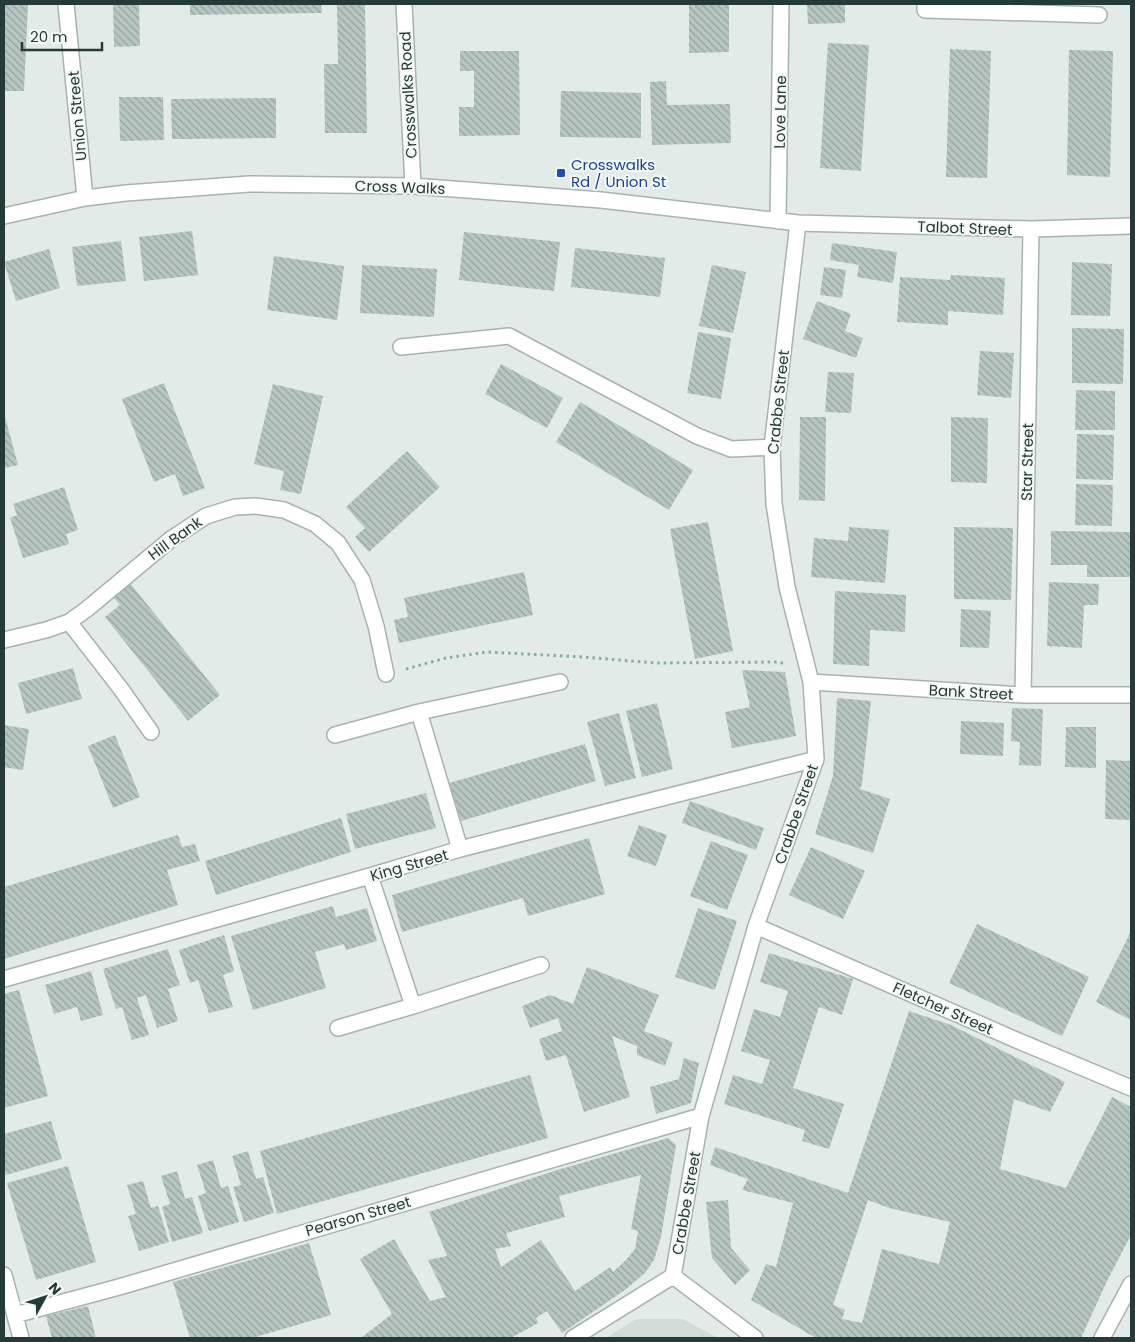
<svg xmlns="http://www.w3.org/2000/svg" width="1135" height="1342" font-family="Poppins,sans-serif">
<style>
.built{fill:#d1dbd7}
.building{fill:url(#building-back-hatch);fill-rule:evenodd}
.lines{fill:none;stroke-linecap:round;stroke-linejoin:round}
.minor-casing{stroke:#a6b3af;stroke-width:18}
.path{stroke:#86aca4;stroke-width:3;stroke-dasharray:2.5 4;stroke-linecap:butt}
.minor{stroke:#fff;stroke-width:15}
.transit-dot{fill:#1a4fb4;stroke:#f3f8f6;stroke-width:2}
.labels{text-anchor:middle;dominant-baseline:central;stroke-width:4;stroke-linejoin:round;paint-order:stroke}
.street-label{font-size:15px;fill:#243b37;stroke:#f3f8f6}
.transit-label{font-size:15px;fill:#164399;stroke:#f3f8f6;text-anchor:start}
</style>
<defs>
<pattern id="building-back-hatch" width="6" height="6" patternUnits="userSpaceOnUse" patternTransform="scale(1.25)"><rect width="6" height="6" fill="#b8c6c2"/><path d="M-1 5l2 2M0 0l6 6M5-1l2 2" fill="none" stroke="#95a29e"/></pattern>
</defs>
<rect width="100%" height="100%" fill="#e3ebe8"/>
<path class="built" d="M636,1319H683L718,1338H606Z"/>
<path class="building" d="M4,4H28L24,91H4Z
M113,4H139L140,46L114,47Z
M190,4H321L322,13L190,15Z
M337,4H365L367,133H325L324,64H338Z
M689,4H729V52L689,53Z
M807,4H845V23L808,24Z
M828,43L869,45L861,171L820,168Z
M950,49L991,51L987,178L946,177Z
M1069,50L1113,51L1110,177L1067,175Z
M460,51H519L520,135L459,136V107H474V71H460Z
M666,81L667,105L730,104L731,143L652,145L650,82Z
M561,91L641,93V138L560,137Z
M119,97H163L164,140L120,141Z
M276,98V138L172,139L171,99Z
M192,231L198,275L144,281L139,237Z
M464,232L560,242L554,291L459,280Z
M121,241L126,281L77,286L72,247Z
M832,243L897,252L893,283L857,277L859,265L830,260Z
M575,248L665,258L660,297L571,287Z
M49,249L60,288L16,301L4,262Z
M274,256L344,266L337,320L267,310Z
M1072,262L1112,264L1110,316L1071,315Z
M362,265L437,269L434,317L360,313Z
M712,265L746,272L733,333L699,326Z
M824,267L846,270L842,298L820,295Z
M951,275L1005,278L1003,315L948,311V325L897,322L900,277L950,280Z
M817,301L851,314L845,331L863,338L856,358L803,339Z
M1072,328L1124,329L1123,384L1072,383Z
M698,332L731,338L721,399L687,393Z
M980,351L1014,353L1011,398L977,395Z
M501,364L563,398L547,428L485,394Z
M828,372L854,373L851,413L825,412Z
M164,383L205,488L183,496L175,474L154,482L122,399Z
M273,384L323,396L301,494L280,490L284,471L254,464Z
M1076,390L1115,391V430H1075Z
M580,402L693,470L669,510L556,442Z
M4,413L18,465L4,468Z
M800,417H826L825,501L799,500Z
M951,417L988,418L987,483L951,482Z
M1077,434L1114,435L1113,480L1076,479Z
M407,451L440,487L369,552L355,537L365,528L346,507Z
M1076,484L1113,485L1112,526L1075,525Z
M64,487L78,530L66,534L69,544L23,558L10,518L17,515L13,504Z
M708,522L733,651L695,659L670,529Z
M849,527L889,530L885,583L811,577L814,538L848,541Z
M954,527L1013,528L1011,600L954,599Z
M1051,531L1131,532V577H1087V565H1051Z
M524,572L533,615L399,643L394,620L408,617L404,598Z
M1049,582L1099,584L1098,605H1084L1082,648L1047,646Z
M130,583L220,695L188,721L105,617L120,605L113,597Z
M835,591L906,595L905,632L870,630L869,666L833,664Z
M961,609L991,611L989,648L960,647Z
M73,668L82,699L26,714L18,683Z
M742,670L785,672L796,736L732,748L725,712L750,707Z
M837,698L871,701L862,784L860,789L890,799L873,853L815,834L833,776Z
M657,703L673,769L642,777L626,711Z
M1012,708L1043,709L1041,766L1019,765L1020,742L1011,741Z
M619,713L636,778L605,786L587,722Z
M961,721L1004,723L1003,756L960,754Z
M4,725L29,729L23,770L4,767Z
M1066,727H1096V768L1065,767Z
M115,735L140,797L113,808L88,746Z
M585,744L596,781L461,821L449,783Z
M1106,760L1131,761V820L1105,819Z
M426,793L436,828L355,849L346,814Z
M690,801L764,828L756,850L682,823Z
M341,818L351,852L216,895L205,861Z
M639,825L667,835L656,866L627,856Z
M178,835L182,847L195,844L200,861L167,870L178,905L4,959V887Z
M589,838L605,894L528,916L523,898L402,932L392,895Z
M711,841L748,855L727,910L690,896Z
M811,847L865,871L843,919L789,895Z
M333,906L336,917L367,908L377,941L346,950L344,944L315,952L326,988L253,1010L231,936Z
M698,908L737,921L715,990L675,977Z
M977,924L1089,977L1062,1036L949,983Z
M1131,931V1020L1096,1002Z
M224,935L234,971L223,975L233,1007L209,1013L198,980L190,983L179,950Z
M168,949L180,985L168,989L178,1021L157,1028L146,995L137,998L149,1035L132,1040L122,1007L116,1009L103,969Z
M769,953L853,979L842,1015L819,1007L793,1088L844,1104L829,1149L802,1141L805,1130L724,1104L733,1075L762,1084L770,1060L741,1051L754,1009L780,1017L788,991L760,982Z
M587,967L659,995L644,1031L673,1042L665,1066L637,1055V1046L612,1036L630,1097L584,1112L566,1055L546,1061L539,1039L562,1031L558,1018L530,1028L522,1006L550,995L573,1004Z
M91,971L103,1015L81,1021L77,1007L54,1014L45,985Z
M19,990L48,1096L4,1108V994Z
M909,1011L951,1025L1065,1082L1050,1112L1014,1099L1000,1169L1066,1188L1112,1097L1131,1107V1235L1108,1279L1081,1338H816L751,1300L766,1264L776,1267L793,1203L742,1190L748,1179L710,1165L715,1147L848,1193ZM868,1200L889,1208L950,1222L939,1264L882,1249L862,1323L842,1319L845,1310L833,1305Z
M684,1058L699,1063L691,1103L656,1114L650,1087L679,1079Z
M530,1075L548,1138L277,1214L260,1151Z
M51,1121L62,1159L6,1175L4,1167V1134Z
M668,1138L676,1145L661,1237L654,1260L645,1273L625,1290L562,1333L547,1311L536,1318L538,1323L511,1338H363L362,1337L392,1314L360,1259L394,1239L430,1301L446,1297L428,1260L447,1256L429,1212L554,1171ZM641,1175L631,1229L638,1231L635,1249L626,1260L613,1272L610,1267L575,1291L541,1240L501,1267L495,1249L511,1246L506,1233L565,1217L559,1196Z
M248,1151L256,1179L263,1177L274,1213L244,1222L233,1187L241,1185L232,1156Z
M213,1160L221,1188L228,1186L239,1222L209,1231L198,1196L206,1193L197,1165Z
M68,1166L96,1262L36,1280L7,1183Z
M177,1171L185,1199L192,1197L203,1233L172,1242L162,1207L170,1204L161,1176Z
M143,1181L151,1208L158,1206L169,1242L139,1251L128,1216L136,1214L127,1185Z
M728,1200L731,1248L750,1270L735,1285L712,1258L706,1202Z
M309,1243L331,1315L252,1338H190L173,1282Z
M88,1306L96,1338H52L46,1316Z"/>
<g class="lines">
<defs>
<path id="minor" d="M66,4L85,198
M404,4L413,186
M925,4V10L1099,15
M4,216L85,198L126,193L249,184L413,186L601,200L798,223L1031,229L1131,226
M778,221L781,4
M401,347L509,336L697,436L731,449L772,447
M69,622L121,689L151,732
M4,640L46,630L69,622L87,609L171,539L206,516L235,507L256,506L284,510L315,524L338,543L362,580L376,626L386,674
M811,682L1023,695H1131
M1023,695L1031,229
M419,712L460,849
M335,735L419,712L560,682
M370,876L413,1006
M756,926L1014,1039L1131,1088
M4,979L370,876L460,849L816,759
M338,1028L413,1006L541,965
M4,1275L21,1338
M673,1276L701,1116L756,926L816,759L811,682L787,587L774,504L772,447L798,223
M673,1276L755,1338
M15,1315L119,1287L701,1116
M573,1338L673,1276
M1102,1338L1131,1284"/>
</defs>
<use href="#minor" class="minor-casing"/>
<path class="path" d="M406,669L446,658L487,652L583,657L656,663L779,662L785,664"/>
<use href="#minor" class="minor"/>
</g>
<rect class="transit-dot" x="556" y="168" width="10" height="10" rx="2.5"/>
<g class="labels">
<g class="street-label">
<text transform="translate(408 95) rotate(-93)">Crosswalks Road</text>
<text transform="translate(780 112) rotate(-89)">Love Lane</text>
<text transform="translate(77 116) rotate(-95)">Union Street</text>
<text transform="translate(400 187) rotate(2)">Cross Walks</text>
<text transform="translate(965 228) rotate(2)">Talbot Street</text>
<text transform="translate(778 402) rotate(-84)">Crabbe Street</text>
<text transform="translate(1027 462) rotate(-89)">Star Street</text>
<text transform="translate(175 538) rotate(-36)">Hill Bank</text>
<text transform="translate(971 692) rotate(3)">Bank Street</text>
<text transform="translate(796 814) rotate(-71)">Crabbe Street</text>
<text transform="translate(409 865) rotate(-16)">King Street</text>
<text transform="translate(943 1008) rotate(24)">Fletcher Street</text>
<text transform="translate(686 1203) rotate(-80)">Crabbe Street</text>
<text transform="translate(358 1216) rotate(-16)">Pearson Street</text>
</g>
<g class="transit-label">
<text x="571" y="164">Crosswalks<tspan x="571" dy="17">Rd / Union St</tspan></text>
</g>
</g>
<rect width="1135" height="1342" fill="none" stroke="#243b37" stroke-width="10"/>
<g transform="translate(45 1297) rotate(50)" stroke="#f3f8f6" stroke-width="4" paint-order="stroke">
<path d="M0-4L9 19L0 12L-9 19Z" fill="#243b37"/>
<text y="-8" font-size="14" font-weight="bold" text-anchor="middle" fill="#243b37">N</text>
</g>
<path d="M22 42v8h80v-8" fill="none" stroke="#243b37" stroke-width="2.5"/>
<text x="30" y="42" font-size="15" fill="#243b37" stroke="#f3f8f6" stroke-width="4" paint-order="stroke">20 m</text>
</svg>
